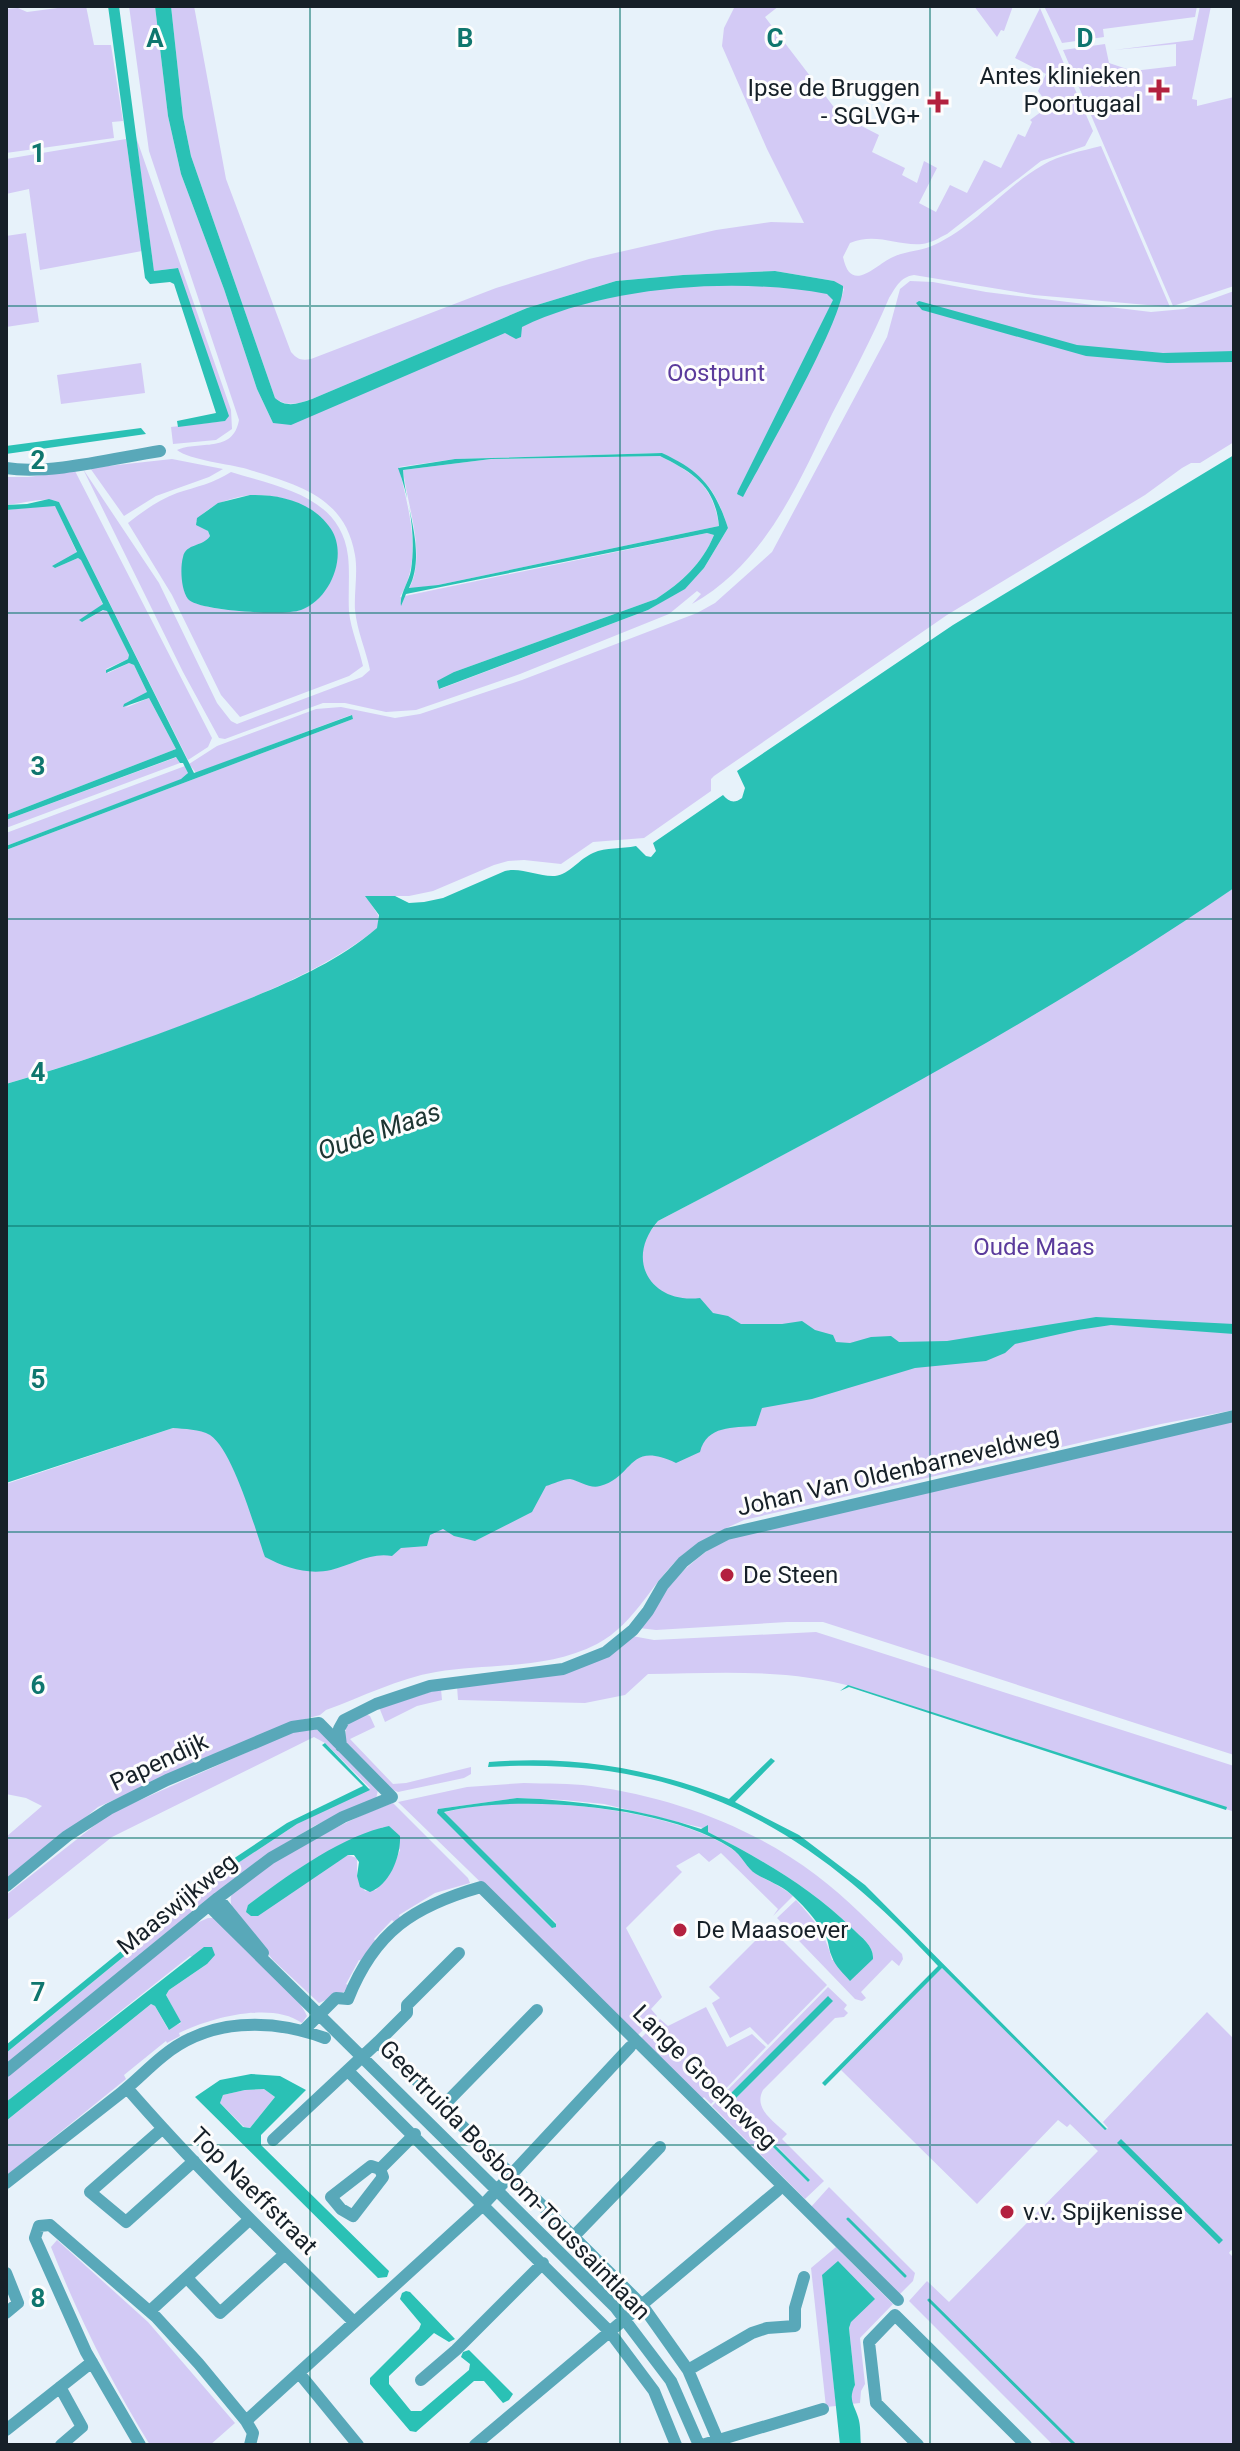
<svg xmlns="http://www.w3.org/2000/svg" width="1240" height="2451" font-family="Roboto,sans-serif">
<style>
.green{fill:#d3caf5;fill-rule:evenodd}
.water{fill:#2ac1b5;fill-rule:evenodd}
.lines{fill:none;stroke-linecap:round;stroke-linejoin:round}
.stream{stroke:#2ac1b5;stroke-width:3}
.minor{stroke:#59a8b9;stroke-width:12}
.grid{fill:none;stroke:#0f766e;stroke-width:2;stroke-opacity:0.55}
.poi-dot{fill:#b3213f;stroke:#fdfdfd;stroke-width:3}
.labels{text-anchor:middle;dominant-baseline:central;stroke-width:6;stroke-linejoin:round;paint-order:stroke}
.poi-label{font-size:24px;fill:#162028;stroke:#fdfdfd;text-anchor:start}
.park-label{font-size:24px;fill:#5b3b9c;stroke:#fdfdfd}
.street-label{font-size:24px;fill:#162028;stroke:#fdfdfd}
.water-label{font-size:26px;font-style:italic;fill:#1d3532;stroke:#fdfdfd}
.grid-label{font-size:26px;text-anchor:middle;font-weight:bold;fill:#0f766e;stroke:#fdfdfd;stroke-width:6;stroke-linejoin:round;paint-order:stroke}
</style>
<rect width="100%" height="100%" fill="#e7f2fa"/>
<path class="green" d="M73,6H86L94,45H111L123,121L112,122L114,138L6,153V9L18,8L27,12Z
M129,6H155L168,116L181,174L224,289L257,389L273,423L283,414L619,288L751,278L842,296L844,289L834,281L775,271L683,275L616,281L527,308L312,399C298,404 286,407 275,398L191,156L183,117L171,6H194L226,179L291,352C297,359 301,361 311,359L496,288L589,259L716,230L771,222L804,223L767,149L722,46L724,28L735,6H779L765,17L843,119L846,118L879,135L872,152L905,168L902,175L917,183L924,161L937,168L919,203L936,212L950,185L967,193L984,160L1001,168L1018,134L1025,137L1032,122L1030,120L1049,106L1038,91L1046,74L1015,58L1040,8L1093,131L1085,146L1041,161L947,234C939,238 931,243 922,244C896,246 876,232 850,243L843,257C851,295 875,265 893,257C906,251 921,251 934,245C975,227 1004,187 1043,165C1059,155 1082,151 1101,146L1170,307L1034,295L914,275C900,277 896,287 889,298C872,338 852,376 832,414C797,486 765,563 692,604L701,594L697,591L669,614L520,674L416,710L386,712L345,703H323L225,739L219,738L183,672L83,469L159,583L217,703L231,721L237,724L362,677L370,670C366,650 357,631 355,610C354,592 358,573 355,555C345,496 298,485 247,469C230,464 189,460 177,450C199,440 233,454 239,420L149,151ZM662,453C702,477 713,481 728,528L704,568L685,588L648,610L440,689L454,672L656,599C682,582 702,564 714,535L707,533L400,597C424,557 408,509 399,467L455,459Z
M974,6H1013L1004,31L1001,30L997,37Z
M1044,6H1197L1195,17L1103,29L1104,37L1062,43Z
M1200,6H1211L1192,99L1197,100V106L1234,97V286L1173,306L1063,50L1105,44L1109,63L1133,71L1176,66V44L1114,50L1193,40Z
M136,137L231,410L232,429L216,440L173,444L171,427L225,421L177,268L154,271Z
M126,139L142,251L40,270L29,189L6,194V159Z
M26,233L39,322L6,327V236Z
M910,281L933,282L986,292L1151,312L1184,309L1234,291V442L1200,463H1191L1182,468L1145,495L947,615L714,776L711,779V791L644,838L593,842L561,864L524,860L508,861L494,865L433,891L409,896H366L378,915V928C328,967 273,989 215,1013C146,1040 77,1063 6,1084V850L353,719L351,715L196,773L189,764L217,746L316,709L341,707L395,718L420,714L522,680L697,613L715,603L772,552L887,337L900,289Z
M141,363L145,393L61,404L57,375Z
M660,456C695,474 713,485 719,526L438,585L409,589C427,555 407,505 403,470L491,459Z
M172,459L223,469L209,477L156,496L124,516L90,468Z
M75,471L212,738L208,747L188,760L59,502C44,496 23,504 6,505V477H28Z
M231,472C279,487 341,496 348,556C350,574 348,593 349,612C351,630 359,648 363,666L349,676L240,717L221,695L172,595L128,523C143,511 159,500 177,493C196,487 214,483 231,472ZM250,495C277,494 301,501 322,518L333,575C327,585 321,598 311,605C293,616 199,613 188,598C177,584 191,559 196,545L206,542L210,536L208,531L196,522C207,505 230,498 250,495Z
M55,505L77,553L55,568L78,558L82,560L103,605L82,622L104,610L107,611L129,655L128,659L106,669L108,673L129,663L134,665L147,692L125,708L149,698L176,749L6,815V510Z
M177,757L180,763L6,828V820Z
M185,766L188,773L185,778L6,846V833Z
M1234,888V1410L1161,1424L744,1520C724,1529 702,1539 685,1553C652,1580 637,1623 597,1644C547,1670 489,1663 436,1672C399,1678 362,1697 326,1710L320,1715L287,1724L98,1807L6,1883V1837L42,1806L26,1798L6,1794V1484L173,1428L646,1237L658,1221C856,1118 1048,1011 1234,888Z
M1234,1419V1755L823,1622H787L656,1630L639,1628C664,1590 684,1564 724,1540Z
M816,1632L1234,1766V1806L1232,1811L857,1688C789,1668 718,1673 648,1674L625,1695L585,1703L458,1700L457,1686L550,1675L632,1636L654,1640Z
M441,1689L442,1700L417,1706L385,1722L379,1707Z
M363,1713L370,1716L375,1727L350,1739L393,1784L406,1783L471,1767V1774L464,1778L398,1792L391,1789L345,1742L346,1726Z
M312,1728L318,1730L378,1790L376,1799L316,1825L261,1858L6,2065V2053L238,1863L297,1824L370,1788L325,1743L314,1737L112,1837L6,1921V1895L109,1814L292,1732Z
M524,1783C547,1784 570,1783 591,1786C671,1797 751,1826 816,1875C847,1898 874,1927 902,1954L903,1959L899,1966L892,1960L861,1992L866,1998L862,2001L855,1999L777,1918L796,1900C814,1919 826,1935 832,1960L873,1959C874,1946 862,1938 853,1929C810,1887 761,1859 708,1832L707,1829L604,1804L563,1800L517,1798L438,1809V1813L553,1928L556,1923L443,1813C510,1792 647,1807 710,1837C722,1843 736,1849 745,1861C750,1866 751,1871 756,1874C769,1881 783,1887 793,1896L773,1916L778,1909L721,1853L709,1862L699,1853L676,1866L682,1872L626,1928L662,1997L651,2009L657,2016L638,2035L398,1802L467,1787Z
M393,1803L468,1878L470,1883L435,1893L399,1915L400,1918L395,1923L392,1920L374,1939L376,1942L362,1961L359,1960L346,1984L349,1986L348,1990L319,2003L273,1960L236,1914C231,1907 228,1898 234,1891C244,1879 262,1870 275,1862C314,1839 350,1818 393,1803ZM383,1827L400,1850L393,1867L376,1890L365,1891L357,1876V1858L348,1855L314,1876L248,1905L300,1868Z
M208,1918H216C236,1938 299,1994 307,2016L302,2023C271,2001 211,2018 179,2033L180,2036L167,2043L166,2041L124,2075L126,2079L6,2176V2121L151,2004L155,2006L168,2029L181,2023L166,1995L169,1990L207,1964L190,1956L6,2102V2077L190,1926Z
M769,1927L827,1985L768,2045L750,2027L730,2038L712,2003L720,1998L709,1987Z
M942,1968L1106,2130L1108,2128L1103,2122L1207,2012L1234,2039V2252L1231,2250L1229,2253L1234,2258V2445H1053L909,2301L927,2281L949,2302L1098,2151L1070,2124L1067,2127L1058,2120L977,2204L841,2070Z
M828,1987L847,2005L844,2009L848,2013L844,2017L835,2018L763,2090C753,2109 774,2121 787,2134L782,2139L824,2181L805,2199L712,2106ZM829,1997L832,2001L734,2100L769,2134L775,2136L771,2140L810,2180L808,2182L725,2099Z
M706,2007L727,2047L752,2034L766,2047L711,2104L704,2097L702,2099L641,2038L660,2019L668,2026Z
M264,2089L275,2097L250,2128L244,2127L220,2103L223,2095L245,2090Z
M829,2187L915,2273L913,2281L898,2296L811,2207Z
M57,2240L148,2322L235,2423L210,2445H150C111,2382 78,2316 51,2247Z
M836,2247L893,2304L860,2338L865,2384L861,2391L860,2403L851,2404L852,2391L855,2385L849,2328L851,2322L822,2275L836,2406L826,2407L811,2268Z"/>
<path class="water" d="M108,6H119L154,271L178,268L229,416L225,421L178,427L177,421L216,413L174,284L170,282L150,284L145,278Z
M155,6H171L183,117L191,156L275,398C286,408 298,404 312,399L527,308L616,281L683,275L775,271L834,281L843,286C845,317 762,461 743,497L737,494L738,491L833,300L827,294C735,277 607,286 522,327L521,337L516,339L505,333L291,425L273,423L257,389L224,289L181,174L168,116Z
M919,301L1077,345L1163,353L1234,351V362L1167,363L1086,356L922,310L916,303Z
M141,428L146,434L6,454V446Z
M662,453C701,471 715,488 728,528L704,568L685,589L648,610L439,689L437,681L454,672L656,599C682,582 702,564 714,535L707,533L406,594L401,606C399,595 409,582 411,570C416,536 410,500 398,468L455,459ZM660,456C694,473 715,486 719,526L438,585L409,588C427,552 405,507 403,470L491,459Z
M1234,455V888C1051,1013 855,1118 658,1221C624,1260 651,1304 700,1298L713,1313L728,1316L741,1324H782L802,1321L815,1330L833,1335L836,1342L850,1343L871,1337L891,1336L899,1342L947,1341L1096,1317L1234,1324V1334L1111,1325L1078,1330L1015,1344L1005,1353L986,1361L915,1368L812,1399L762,1408L756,1426C733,1428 707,1425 700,1452L676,1463C627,1440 635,1477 600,1486C590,1489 580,1481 570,1479C563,1479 553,1484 546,1486L532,1512L475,1541L454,1536L443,1529L430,1535L427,1546L401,1548L392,1556C370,1552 352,1565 331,1570C308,1575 286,1568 265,1557C255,1529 233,1450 210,1435C200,1429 184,1429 173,1428L6,1483V1084C79,1063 150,1038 221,1010C276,988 331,967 377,928L379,915L365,896H395L409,903L424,902L443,898L505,871C522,867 538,877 555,876C570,874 579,859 593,853C606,847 622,849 636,846L646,856L651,857L656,851L653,843L723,795C729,802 734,804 742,798L745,788L737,771L953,625Z
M250,495C280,494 313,502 331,529C348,555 331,599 301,610C285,616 197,611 188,599C181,590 180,568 183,557C186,543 203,547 210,536L208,531L196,525L197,518L218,503Z
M49,499L59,502L194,773L352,715L353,719L6,850V846L181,779L188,773L183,763H180L176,757L6,820V815L176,749L149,698L123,707L124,704L147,692L134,665L129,663L106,673V670L128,659L129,655L107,611L103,610L82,622L79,620L103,604L81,560L78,558L55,568L52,566L77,552L55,506L6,510V505L27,504Z
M848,1685L1227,1807L1226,1810L849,1687L840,1691Z
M325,1743L370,1790L297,1824L238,1863L6,2053V2045L236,1857L287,1823L363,1786L322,1745Z
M771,1758L775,1761L735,1802L799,1835L865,1885L1107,2129L1105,2130L942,1968L825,2086L822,2083L938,1966C809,1826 683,1755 488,1767L489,1762C573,1755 651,1768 729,1799Z
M517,1798C580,1800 641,1809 701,1829L708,1825V1832C761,1859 810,1887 853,1929C862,1938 874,1946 873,1959L850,1981C844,1974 835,1966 832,1957C829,1951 829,1945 827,1939C819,1923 806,1908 793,1896C783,1886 768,1881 756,1874C747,1869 742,1855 731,1848C665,1805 519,1794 444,1812L556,1924V1927L552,1928L437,1813L438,1809Z
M389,1826L400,1836C401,1856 390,1885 370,1892L360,1887L357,1876L359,1862L354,1855H348L258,1916H251L246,1912L248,1905C285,1877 343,1835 389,1826Z
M204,1947H212L215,1955L207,1964L169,1990L166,1995L181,2022L169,2030L155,2006L151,2004L6,2121V2102Z
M828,1996L833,2001L734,2100L769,2134L775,2136L771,2141L810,2180L808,2182L725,2099Z
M251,2074L280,2076L306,2090L261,2135V2145L389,2271L387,2277L378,2278L195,2097L220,2080ZM264,2089L275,2097L250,2128L243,2127L220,2103L223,2095L245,2090Z
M1121,2139L1223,2240L1219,2244L1117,2143Z
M838,2261L875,2299L851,2322L849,2328L855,2385C848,2399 854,2405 858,2417C861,2425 860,2437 861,2445H840L822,2275Z
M406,2291L410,2292L455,2339L449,2342L434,2333L389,2376V2384L411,2411H421L469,2370L470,2364L461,2357L463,2352L469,2350L513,2394L509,2400L503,2403L484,2381H474L416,2432L410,2431L370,2384V2378L419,2329L421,2324L400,2299L402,2293Z"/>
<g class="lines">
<path class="stream" d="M848,2219L905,2276
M929,2300L1075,2445"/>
<path class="minor" d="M6,468C50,475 115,458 160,451
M341,1746L339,1729L344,1720L376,1704L430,1686L563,1669L606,1652L633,1630L648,1611L663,1585L683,1562L702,1547L727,1534L1234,1416
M6,1886L67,1836L109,1809L167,1780L292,1727L319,1723L392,1797L343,1817L271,1858L218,1898L6,2071
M218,1898L263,1953
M209,1906L615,2307L671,2381L699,2445
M304,2030L336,1998L348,1999C375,1931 414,1906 481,1887L898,2300
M378,2042L642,2305L688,2370L720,2445
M348,2071L610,2332L654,2391L676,2445
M127,2088C198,2170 277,2246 354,2322
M443,2106L537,2010
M162,2129L90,2192L126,2222L194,2161
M273,2140L378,2042L407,2013V2005L459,1953
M380,2169L371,2166L331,2197L341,2209L353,2216L383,2177L380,2169L415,2134
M6,2183C44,2153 83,2123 121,2093C136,2081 148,2068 163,2056C209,2018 271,2018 325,2038
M575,2235L660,2147
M6,2273L18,2303L6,2313
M187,2278L220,2313L285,2254
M150,2311L249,2220
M688,2370L752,2333L767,2328L795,2326V2308L804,2277
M299,2373L358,2445
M421,2380L456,2350L543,2263
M60,2387L82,2427L61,2445
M6,2430L92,2362
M140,2445L86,2352L35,2238L39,2226L50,2225L156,2317L199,2364L246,2421
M250,2445L253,2433L246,2421L483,2205L630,2047
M475,2445L777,2191
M702,2445L823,2409
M918,2445L876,2403L869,2342L895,2315L1026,2445"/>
</g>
<path class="grid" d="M310,6V2445M620,6V2445M930,6V2445M6,306H1234M6,613H1234M6,919H1234M6,1226H1234M6,1532H1234M6,1838H1234M6,2145H1234"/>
<g class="poi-dot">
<path d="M1155 78h8v8h8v8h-8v8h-8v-8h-8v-8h8z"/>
<path d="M934 90h8v8h8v8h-8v8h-8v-8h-8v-8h8z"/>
<circle cx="727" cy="1575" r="8"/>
<circle cx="680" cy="1930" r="8"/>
<circle cx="1007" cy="2212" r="8"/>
</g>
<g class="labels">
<g class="poi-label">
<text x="1141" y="76" text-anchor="end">Antes klinieken<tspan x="1141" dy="28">Poortugaal</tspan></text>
<text x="920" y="88" text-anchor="end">Ipse de Bruggen<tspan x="920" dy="28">- SGLVG+</tspan></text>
<text x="743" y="1575">De Steen</text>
<text x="696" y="1930">De Maasoever</text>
<text x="1023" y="2212">v.v. Spijkenisse</text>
</g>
<g class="park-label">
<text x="716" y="373">Oostpunt</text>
<text x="1034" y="1247">Oude Maas</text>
</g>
<g class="street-label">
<text transform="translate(898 1471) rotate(-13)">Johan Van Oldenbarneveldweg</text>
<text transform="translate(159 1762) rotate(-25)">Papendijk</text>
<text transform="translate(177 1904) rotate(-39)">Maaswijkweg</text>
<text transform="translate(705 2077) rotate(45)">Lange Groeneweg</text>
<text transform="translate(515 2180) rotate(46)">Geertruida Bosboom-Toussaintlaan</text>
<text transform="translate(254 2191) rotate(45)">Top Naeffstraat</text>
</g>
<g class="water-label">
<text transform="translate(379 1131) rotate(-19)">Oude Maas</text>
</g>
</g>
<g class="grid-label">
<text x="155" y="47">A</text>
<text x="465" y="47">B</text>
<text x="775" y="47">C</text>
<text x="1085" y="47">D</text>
<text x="38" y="162">1</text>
<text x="38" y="469">2</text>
<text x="38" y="775">3</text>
<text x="38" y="1081">4</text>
<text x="38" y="1388">5</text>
<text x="38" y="1694">6</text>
<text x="38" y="2001">7</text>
<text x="38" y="2307">8</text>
</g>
<rect width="1240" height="2451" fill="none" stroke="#162028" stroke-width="16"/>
</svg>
